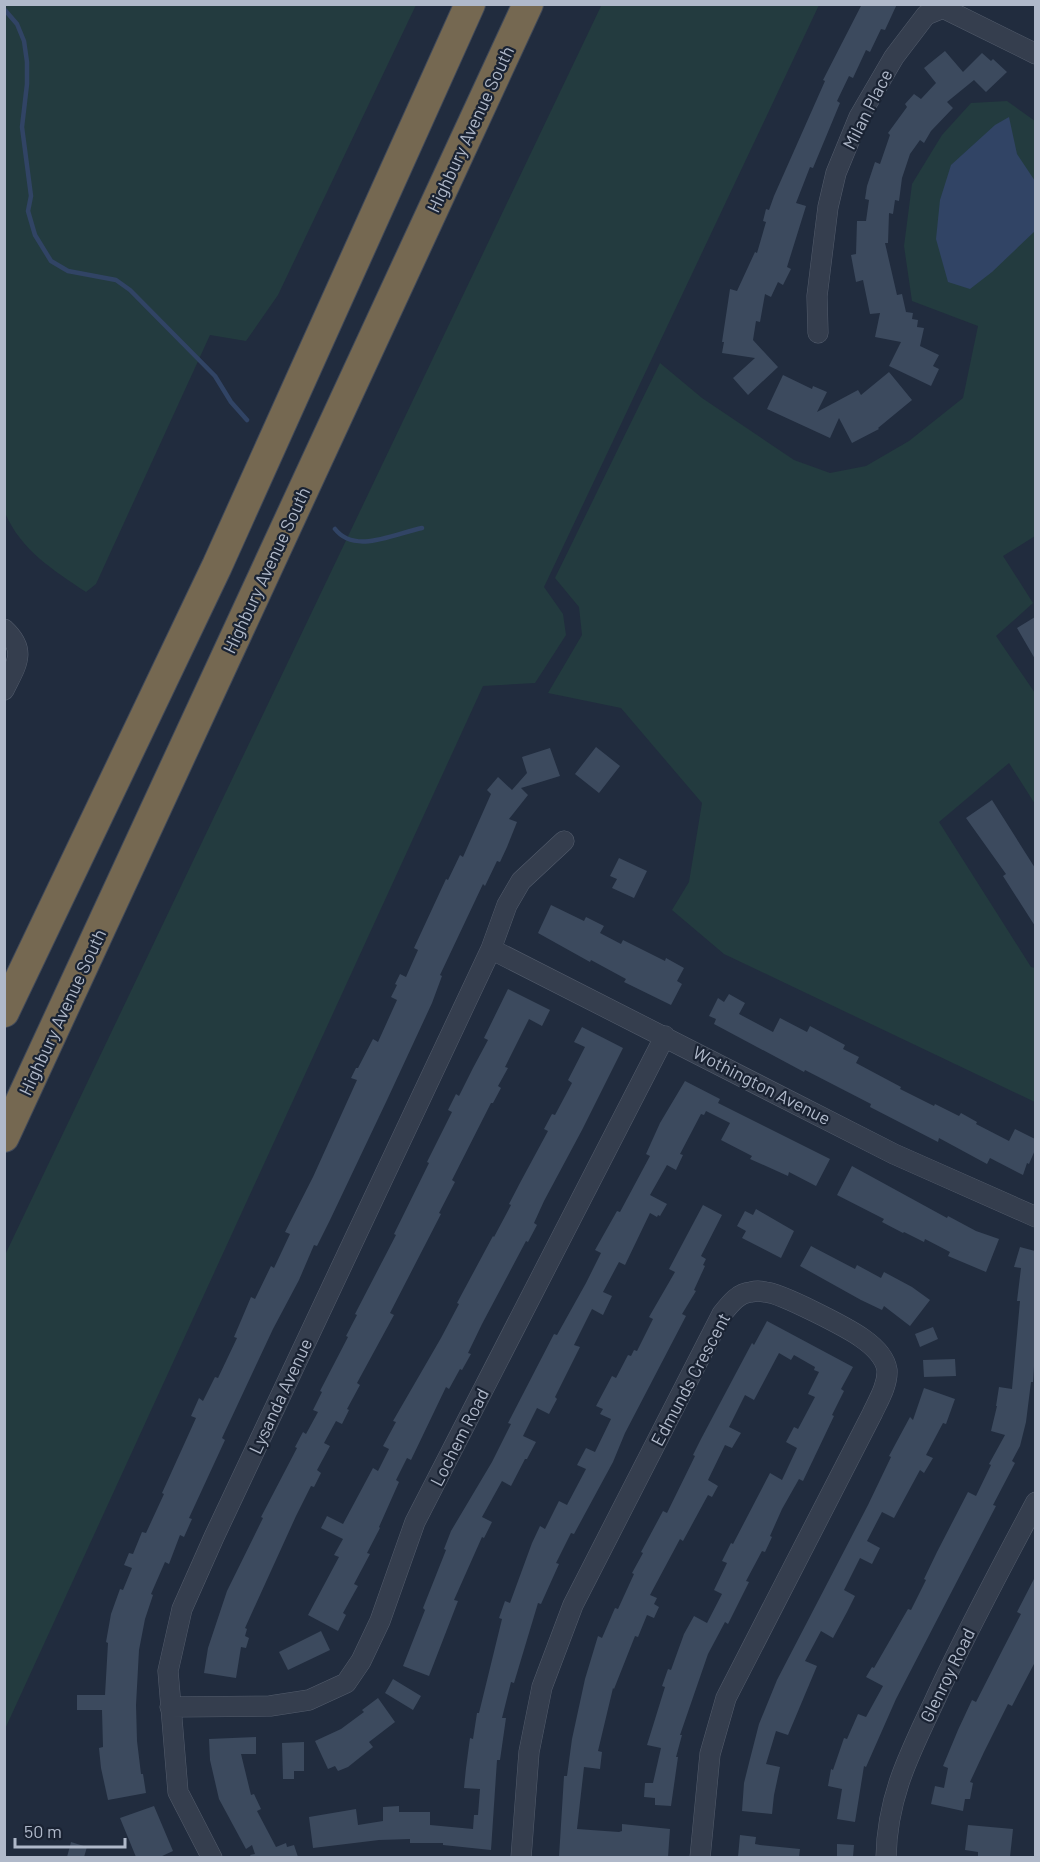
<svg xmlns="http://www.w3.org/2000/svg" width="1040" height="1862" font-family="Barlow,sans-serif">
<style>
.green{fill:#233b3f}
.water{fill:#314465}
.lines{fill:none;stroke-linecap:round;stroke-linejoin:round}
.stream{stroke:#314465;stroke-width:4.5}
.building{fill:#3c4a5e}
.minor-casing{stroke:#535c6c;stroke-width:21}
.highway-casing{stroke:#404959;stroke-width:32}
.minor{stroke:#353e4e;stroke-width:20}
.highway{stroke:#756851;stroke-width:30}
.labels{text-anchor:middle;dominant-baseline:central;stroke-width:4.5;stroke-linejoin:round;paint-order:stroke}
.street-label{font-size:18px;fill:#b0b9ca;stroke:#1a2333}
</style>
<rect width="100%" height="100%" fill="#212c3e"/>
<path class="green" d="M602,4L819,5L544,587L563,614L566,635L535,683L483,686L5,1729V1255Z
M4,5H416L278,295L246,341L210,335L96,584L86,592C53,570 21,550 5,513Z
M1007,101L1035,121V536L1003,556L1033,603L996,636L1035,693V804L1009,763L939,822L1031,967L1035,968V1102L724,954L672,910L689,882L702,803L621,708L548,693L582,635L579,607L555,578L660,363L702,398L794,460L830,473L866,466L909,441L963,398L978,326L912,301L904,246L912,184L942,135L971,103Z"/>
<path class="water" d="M1009,117L1017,154L1035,181V231L992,272L970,289L948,282L936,239L940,200L951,165L995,125Z"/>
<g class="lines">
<path class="stream" d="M4,9L17,24L24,41L27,62V84L22,127L31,196L28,211L35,235L51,261L68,271L116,280L130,290L215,376L231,402L247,420
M335,529C355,555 396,533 422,528"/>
</g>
<path class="building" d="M862,4H897L885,30L881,29L870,52L866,50L853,78L849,76L837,101L840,103L813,168L810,167L796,203L806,206L787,267L791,269L783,285L778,282L771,297L765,294L760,322L756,321L753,340L778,367L748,395L733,378L755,358L722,353L724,342H722L730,289L737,291L755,252L757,253L766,222L763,221L766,209L769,210L774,196L825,81L823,80Z
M945,51L963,72L982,53L991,61L993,59L1007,72L986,92L974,80L947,102L953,108L931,131L924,143L920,140L910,154L902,178L899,201L895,200L893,214L889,213L888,243H885L897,295L902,294L906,312L913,313L912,319L918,320L917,327L924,328L920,346L939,355L933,366L939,369L931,386L889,366L901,342L875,337L880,313L870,314L863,280L856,282L851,255L856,254L857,221H866L869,200L865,199L867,186L875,162L880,164L890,135L888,133L907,107L905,104L914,94L921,99L936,83L924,68Z
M889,372L912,400L878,428L879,429L852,443L839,418L830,438L767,409L783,375L812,389L813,386L827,392L817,412L858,390L861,395Z
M1035,617V659L1017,628Z
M596,747L620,766L599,793L575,774Z
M550,748L560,776L521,788L528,795L509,819L517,822L507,847L500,862L497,861L485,886L483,884L440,975L442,976L432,1003L387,1100L330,1220L317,1246L314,1245L299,1280L273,1329L222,1438L225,1440L189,1518L192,1519L184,1537L180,1535L169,1564L165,1562L151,1594L153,1595L145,1619L139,1650L136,1705L137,1741L141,1774H143L146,1793L108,1800L101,1768L99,1748L103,1747L102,1710H77V1695H105L108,1643L106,1642L111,1614L120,1589L123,1590L132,1568L124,1565L129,1553L133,1554L142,1532L146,1533L164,1494L162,1493L196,1418L191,1416L199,1398L203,1401L215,1377L218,1378L237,1338L234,1337L251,1297L255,1299L271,1266L274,1268L290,1234L285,1232L313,1177L357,1080L351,1078L356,1068H358L373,1039L378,1042L397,1000L391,997L397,985L395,984L400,974L406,977L418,950L414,948L446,879L448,880L460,855L463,857L491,794L487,790L498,777L512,790L527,773L522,757Z
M992,800L1035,868V926L1003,876L1006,874L966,818Z
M619,858L647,871L634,898L612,888L617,879L610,876Z
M551,905L584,921L586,917L604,926L600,933L621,944L623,940L665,961L666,958L684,968L677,981L682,984L671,1005L624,982L626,979L591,960L590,962L538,933Z
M508,989L550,1010L542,1026L529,1019L505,1067L508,1068L498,1086L501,1088L493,1103H491L452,1180L455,1182L439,1213L441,1214L390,1313L394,1315L357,1383L360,1385L347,1409L349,1410L342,1424L336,1421L324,1443L330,1446L317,1470L321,1473L314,1487L311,1486L296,1516L245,1628L247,1629L245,1636L249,1638L246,1648L241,1647L236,1678L204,1673L208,1648L227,1591L263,1518L261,1517L297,1448L295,1447L303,1432L306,1434L318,1412L313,1410L322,1392L320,1391L348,1337L346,1336L357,1315L355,1314L396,1235L394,1234L429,1163L427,1162L452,1112L448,1110L456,1094L459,1096L473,1068L488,1040L484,1038Z
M729,994L745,1003L739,1014L773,1032L780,1018L807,1032L810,1026L845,1045L843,1049L859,1057L856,1063L901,1087L900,1089L934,1106L935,1104L959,1116L961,1113L977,1122L976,1124L1009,1141L1015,1129L1035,1139V1150L1029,1164L1027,1163L1023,1175L990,1158L987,1164L939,1138L938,1142L870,1107L871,1104L805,1070L804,1072L714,1024L716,1019L709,1016L718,998L724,1002Z
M582,1027L623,1048L582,1130L544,1201L534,1223L537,1225L528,1242L526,1241L482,1324L468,1353L471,1354L462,1370L460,1369L449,1389L446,1387L411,1460L407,1458L396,1480L399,1482L379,1527L380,1528L367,1553L370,1554L354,1584L358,1586L343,1613L346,1615L338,1631L308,1615L339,1557L334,1555L343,1539L321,1528L327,1516L343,1524L373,1468L378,1471L389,1449L383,1446L396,1422L393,1421L441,1338L459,1304L457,1303L493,1236L494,1237L511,1205L509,1204L521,1181L548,1131L544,1129L552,1114L555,1115L572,1083L568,1080L585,1047L574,1042Z
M685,1081L720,1099L718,1103L830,1159L816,1186L789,1172L788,1176L750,1159L752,1156L721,1140L730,1123L706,1111L704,1115L701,1114L680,1154L683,1155L676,1170L667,1165L650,1195L667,1204L660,1216L658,1215L657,1217L650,1213L625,1265L619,1262L603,1292L612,1296L603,1315L592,1309L574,1345L580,1347L555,1397L557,1399L549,1414L537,1408L523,1436L536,1442L527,1459H525L511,1486L502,1481L482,1517L492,1522L484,1538L482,1537L454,1600L458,1601L429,1676L403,1666L425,1610L423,1608L446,1550L444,1549L451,1531L492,1462L511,1424L508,1423L554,1334L557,1335L586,1283L601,1253L595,1250L617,1211L620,1212L650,1156L646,1154L660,1123Z
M852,1166L947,1218L948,1216L976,1231L999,1239L986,1272L948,1256L950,1252L925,1239L924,1242L904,1232L903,1233L882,1222L884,1219L837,1195Z
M703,1205L722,1215L701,1256L706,1259L703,1265L705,1266L694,1290L696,1291L682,1314L686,1316L625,1433L613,1462L574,1534L571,1533L556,1563L559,1564L541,1604L538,1603L514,1683L511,1682L502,1718H506L500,1760H497L491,1850L443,1845V1843H410V1839L379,1840L313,1848L309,1817L356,1809L358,1825L383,1821V1807L399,1806V1812H430V1825L473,1829L474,1815H478L480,1789L464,1788L466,1768L470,1738L473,1739L477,1713H479L502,1619L499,1618L505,1601L510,1603L532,1543L540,1526L545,1529L559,1501L567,1505L586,1469L577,1465L586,1448L595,1452L611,1419L600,1414L603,1409L596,1406L612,1376L616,1378L628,1355L631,1356L634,1350L637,1351L653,1319L649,1317L675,1272L669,1269Z
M756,1209L794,1231L781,1258L742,1238L746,1231L737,1226L745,1211L753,1215Z
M811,1246L855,1269L857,1265L881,1278L884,1272L912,1287L930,1300L910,1326L884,1306L882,1310L861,1300L800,1266Z
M1020,1247L1035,1251V1351L1033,1382H1031L1026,1422L1020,1446L1012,1461L1015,1463L993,1505L996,1506L896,1699L866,1767L864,1766L855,1822L837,1819L842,1789L828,1786L831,1769L833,1770L844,1738L847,1739L858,1714L866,1717L883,1686L866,1677L872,1667L874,1668L908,1609L911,1610L926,1580L924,1579L937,1552L968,1492L976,1496L991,1465L989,1464L1005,1435L991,1431L997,1406H996L999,1387L1012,1389L1020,1301H1017L1021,1268L1014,1267Z
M767,1321L853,1367L841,1389L844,1391L832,1415L834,1416L803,1481L799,1479L782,1509L770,1536L772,1537L765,1552L762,1551L746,1581L749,1582L728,1624L725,1622L708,1654L680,1735H682L676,1757H678L671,1806L655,1805V1798L644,1797L645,1783H653L661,1748L647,1745L665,1687L662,1686L668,1669L671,1670L684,1634L694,1616L707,1623L722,1594L714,1590L727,1563L722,1561L731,1543L733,1544L770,1473L782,1480L797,1448L786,1442L794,1427L798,1429L815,1397L808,1394L819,1372L814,1370L815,1367L794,1355L791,1360L779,1353L754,1400L745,1395L729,1427L741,1433L732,1448L725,1445L708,1480L718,1486L712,1497L708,1495L683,1541L680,1539L650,1595L657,1598L654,1604L659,1607L654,1618L647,1615L638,1637L635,1636L614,1689L613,1688L598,1751L602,1752L600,1769L584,1767L577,1829L619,1832L622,1831V1824L670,1829L668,1857H559L564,1776H567L572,1739L585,1679L598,1636L602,1638L615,1608L618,1609L634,1574L632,1573L643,1553L641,1552L663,1511L667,1513L695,1456L693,1455L701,1439L752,1343L754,1345Z
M933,1327L938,1339L920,1347L915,1334Z
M955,1359L956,1376L924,1377L923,1360Z
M924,1388L955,1399L946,1424L943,1423L926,1455L933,1458L924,1473L920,1470L894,1518L882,1512L867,1541L880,1548L872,1564L860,1558L844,1590L855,1596L847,1612L833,1638L821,1631L805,1661L817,1666L788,1735L776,1731L766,1764L780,1767L774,1795L772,1814L742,1811L744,1783L750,1759L759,1724L777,1680L868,1505L891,1457L889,1456L910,1417L913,1420Z
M1035,1577V1662L1012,1706L1008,1704L984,1752L970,1782L973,1783L970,1799H965L963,1811L931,1804L935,1786L944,1788L948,1768L943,1766L958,1730L972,1700L976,1702L1004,1647L1021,1614L1017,1612Z
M321,1631L330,1650L288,1670L279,1652Z
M393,1679L421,1696L413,1710L385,1693Z
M378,1698L395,1722L369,1742L373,1747L348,1767L338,1771L335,1766L328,1769L315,1741L341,1729L364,1712L362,1710Z
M256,1737V1754H241L251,1795L254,1794L261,1809L257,1811L276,1847L286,1843L287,1847L294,1845L298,1857H251L250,1855L255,1854L252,1845L246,1849L219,1799L210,1760L209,1739Z
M304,1742V1771H294V1779H283L282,1743Z
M154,1806L173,1851L160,1857H136L120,1818Z
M968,1825L1013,1829L1010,1857H978V1852L965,1850Z
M740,1835L756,1837L755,1844L760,1845L800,1849L799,1857H738Z
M71,1842L87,1847L84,1857H67Z
M837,1844L854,1845L853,1857H837Z"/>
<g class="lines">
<defs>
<path id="minor" d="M818,333L817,296L828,207L836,173L859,117L894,57L926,15L943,8L1036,54
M4,629C28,651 16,665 4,690
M491,949L894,1154L1036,1217
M170,1707L270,1706L309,1700L346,1683L361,1661L380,1621L415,1522L665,1036
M212,1858L178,1792L168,1671L182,1609L214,1537L491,949L507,905L521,881L564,841
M521,1858L529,1752L542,1687L573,1605L722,1314C730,1304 738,1293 751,1292C755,1291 761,1291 765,1292C781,1293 848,1328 862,1338C872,1345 885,1356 887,1370C888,1385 878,1401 872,1414L726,1698L710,1754L700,1858
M886,1858C887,1797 909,1755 934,1702C965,1634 1001,1568 1036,1502"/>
<path id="highway" d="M4,1012L217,566L470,4
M4,1137L528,4"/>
</defs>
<use href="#minor" class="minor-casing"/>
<use href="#highway" class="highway-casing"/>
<use href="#minor" class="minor"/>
<use href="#highway" class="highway"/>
</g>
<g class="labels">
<g class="street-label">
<text transform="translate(867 109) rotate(-63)">Milan Place</text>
<text transform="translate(470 129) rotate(-65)">Highbury Avenue South</text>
<text transform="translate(266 570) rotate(-65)">Highbury Avenue South</text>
<text transform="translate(62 1012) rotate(-65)">Highbury Avenue South</text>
<text transform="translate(762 1085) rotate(27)">Wothington Avenue</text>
<text transform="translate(690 1379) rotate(-62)">Edmunds Crescent</text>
<text transform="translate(280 1396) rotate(-65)">Lysanda Avenue</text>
<text transform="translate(459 1437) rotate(-63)">Lochem Road</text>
<text transform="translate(947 1675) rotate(-64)">Glenroy Road</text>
</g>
</g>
<rect width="1040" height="1862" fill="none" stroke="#b0b9ca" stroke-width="12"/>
<path d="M15 1838v9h110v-9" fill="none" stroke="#b0b9ca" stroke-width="3"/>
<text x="24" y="1838" font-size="18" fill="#b0b9ca" stroke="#1a2333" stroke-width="4.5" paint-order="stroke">50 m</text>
</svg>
